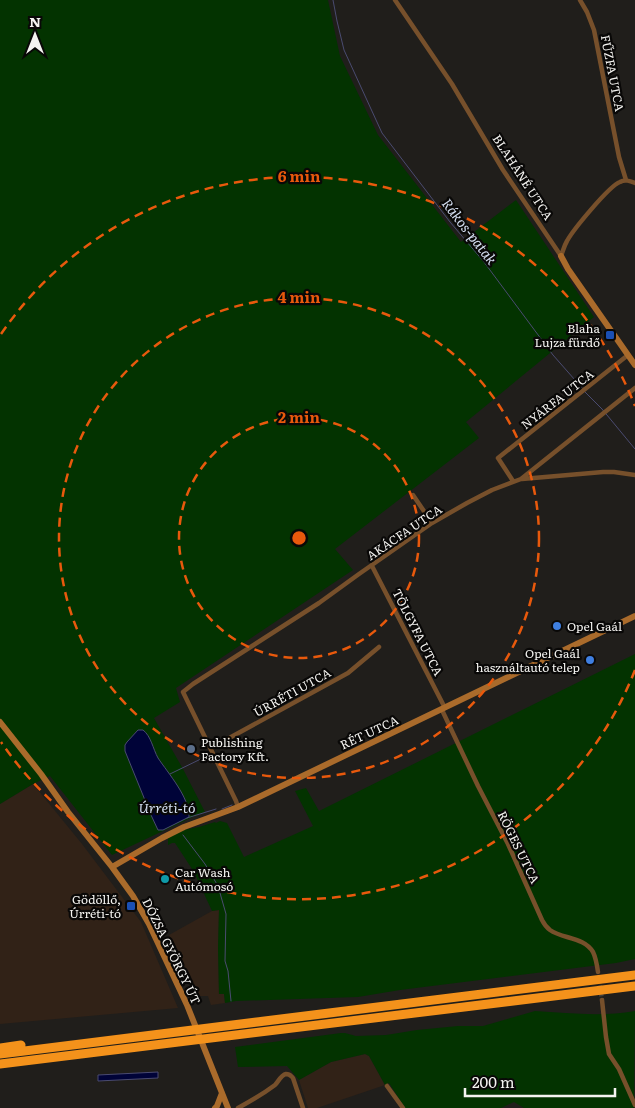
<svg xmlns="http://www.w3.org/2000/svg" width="635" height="1108" font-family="Literata,serif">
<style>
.industrial{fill:#312217}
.green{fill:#033300}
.water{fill:#000338;stroke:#4a4b70}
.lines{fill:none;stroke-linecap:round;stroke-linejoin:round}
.stream{stroke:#4a4b70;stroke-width:1}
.street-tunnel{stroke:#403e3b;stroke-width:4.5;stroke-dasharray:4.5 2;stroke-linecap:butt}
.street{stroke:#77502b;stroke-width:4.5}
.secondary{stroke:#aa6b2b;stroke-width:6}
.highway{stroke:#f4921b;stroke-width:9}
.ring{fill:none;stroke:#e8590c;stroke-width:2.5;stroke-dasharray:9 6}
.transit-dot{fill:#1a4fb4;stroke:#090807;stroke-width:2}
.shop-dot{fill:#3f7fe0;stroke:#090807;stroke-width:2}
.service-dot{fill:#5c6f8a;stroke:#090807;stroke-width:2}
.culture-dot{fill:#0f9aa8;stroke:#090807;stroke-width:2}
.labels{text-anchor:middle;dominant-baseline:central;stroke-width:4.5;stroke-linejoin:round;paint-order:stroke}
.street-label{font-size:12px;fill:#f5f4f1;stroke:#090807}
.poi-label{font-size:12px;fill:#f5f4f1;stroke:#090807;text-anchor:end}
.water-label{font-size:14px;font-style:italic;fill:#d5dff1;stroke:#090807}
.centre{fill:#e8590c;stroke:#090807;stroke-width:2.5}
.ring-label{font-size:15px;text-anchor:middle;font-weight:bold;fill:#e8590c;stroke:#090807;stroke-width:4.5;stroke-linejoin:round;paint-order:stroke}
</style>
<rect width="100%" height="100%" fill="#201e1b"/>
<path class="industrial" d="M33,784L82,844L141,922L178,1008L0,1024V804Z
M219,910L218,948L219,994H224L225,1003L211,1005L208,996H196L169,935L212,911Z
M365,1054L369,1056L385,1085L317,1108H308L299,1080L331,1062Z"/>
<path class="green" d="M0,0H328L340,56L378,135L461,242L516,200L594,317L466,422L479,438L335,549L353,570L176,688L180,702L154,718L183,769L205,812L197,815L112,855L50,776L33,784L0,804Z
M635,654V959L616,963L400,990L358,997L236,1001L225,1003L224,994H219L218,948L219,910L212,911L194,872L175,843H172L168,845V838L183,830L199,827L215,822L216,823L220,821L227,823L244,857L313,826L295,791L306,788L319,811Z
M535,1011C568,1013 602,1017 635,1011L634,1108H524L514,1102L501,1108H405L389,1083L385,1085L369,1056L365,1054L331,1062L299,1080L287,1066L238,1067L235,1047L341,1033H345L356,1036L386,1035L417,1030L458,1026H483Z"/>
<path class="water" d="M138,730H143C151,736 153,749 158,758C168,773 190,798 189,817L163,830H158L151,815L125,751V745L127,742Z
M158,1072V1078L98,1081V1075Z"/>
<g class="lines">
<path class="stream" d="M333,0L337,21L344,50L382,133L450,222L484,262L553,355L582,388
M584,391L602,409L635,449
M170,774L207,756
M222,809L232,805
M187,818L216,809
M183,835L205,864L218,886L226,914L225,961L228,971L231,1001"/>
<path class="street-tunnel" d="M599,979L602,1000"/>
<path class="street" d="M395,0L452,84L503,170L561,256
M580,0L587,12L594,30L619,157L626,180
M561,256C563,251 564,246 567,241C573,230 609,186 620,182C625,179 630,181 635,183
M522,479L603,472H614L635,475
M513,481L498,458L628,355
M413,495L432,523
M372,566L445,708
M442,710L478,786L508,844L542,920C544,924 546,927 550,930C563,939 584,937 593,952C596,958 597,965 598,972
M211,748L348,673L379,647
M238,807L236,801L183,692L193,684L319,603L359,574L432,523L467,503L492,490L521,479L635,388
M602,1000L606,1037L609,1054L619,1069L635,1105
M387,1086L403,1108
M238,1108C251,1101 263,1094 275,1085C278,1082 281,1075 286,1074C290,1074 290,1075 293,1078L303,1108"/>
<path class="secondary" d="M561,256L568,269L635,365
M0,722L41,774L68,812L112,867L133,896L149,924L187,1005L228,1108
M112,867L162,838L184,827L238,807L635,616
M215,1108L217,1106L222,1093"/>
<path class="highway" d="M0,1048L21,1045
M0,1054L635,975
M0,1064L635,986"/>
</g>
<g class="ring">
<circle cx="299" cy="538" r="120"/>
<circle cx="299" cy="538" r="240"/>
<path d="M635 670A361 361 0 0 1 1 742M1 334A361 361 0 0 1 635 406"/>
</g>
<g class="transit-dot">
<rect x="605" y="330" width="10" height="10" rx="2.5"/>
<rect x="126" y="901" width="10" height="10" rx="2.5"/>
</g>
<g class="shop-dot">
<circle cx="557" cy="626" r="5"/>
<circle cx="590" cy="660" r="5"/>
</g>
<circle class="service-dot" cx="191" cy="749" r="5"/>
<circle class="culture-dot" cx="165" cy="879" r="5"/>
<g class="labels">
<g class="street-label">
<text transform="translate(613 73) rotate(79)">FŰZFA UTCA</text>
<text transform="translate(523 177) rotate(57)">BLAHÁNÉ UTCA</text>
<text transform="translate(557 399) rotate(-38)">NYÁRFA UTCA</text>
<text transform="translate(404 532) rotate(-34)">AKÁCFA UTCA</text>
<text transform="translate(418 632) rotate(63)">TÖLGYFA UTCA</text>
<text transform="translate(292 692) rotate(-29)">ÚRRÉTI UTCA</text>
<text transform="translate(369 732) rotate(-25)">RÉT UTCA</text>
<text transform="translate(519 847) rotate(64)">RÖGES UTCA</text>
<text transform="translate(172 951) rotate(64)">DÓZSA GYÖRGY ÚT</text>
</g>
<g class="poi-label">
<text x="600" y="328">Blaha<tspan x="600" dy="14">Lujza fürdő</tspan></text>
<text x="567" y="626" text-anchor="start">Opel Gaál</text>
<text x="580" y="653">Opel Gaál<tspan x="580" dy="14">használtautó telep</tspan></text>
<text x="201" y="742" text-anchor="start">Publishing<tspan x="201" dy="14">Factory Kft.</tspan></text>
<text x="175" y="872" text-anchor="start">Car Wash<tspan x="175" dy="14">Autómosó</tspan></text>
<text x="121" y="899">Gödöllő,<tspan x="121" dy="14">Úrréti-tó</tspan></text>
</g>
<g class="water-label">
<text transform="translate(470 231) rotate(52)">Rákos-patak</text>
<text x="167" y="807">Úrréti-tó</text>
</g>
</g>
<circle cx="299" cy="538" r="8" class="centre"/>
<g class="ring-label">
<text x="299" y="182">6 min</text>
<text x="299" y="303">4 min</text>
<text x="299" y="423">2 min</text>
</g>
<g transform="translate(35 35)" stroke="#090807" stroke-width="4" paint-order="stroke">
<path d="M0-4L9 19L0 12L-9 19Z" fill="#f5f4f1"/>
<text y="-8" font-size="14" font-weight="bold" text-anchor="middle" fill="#f5f4f1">N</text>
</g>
<path d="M465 1088v8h150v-8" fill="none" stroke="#f5f4f1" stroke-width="2.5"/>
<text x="472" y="1088" font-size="15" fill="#f5f4f1" stroke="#090807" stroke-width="4" paint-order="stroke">200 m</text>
</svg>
